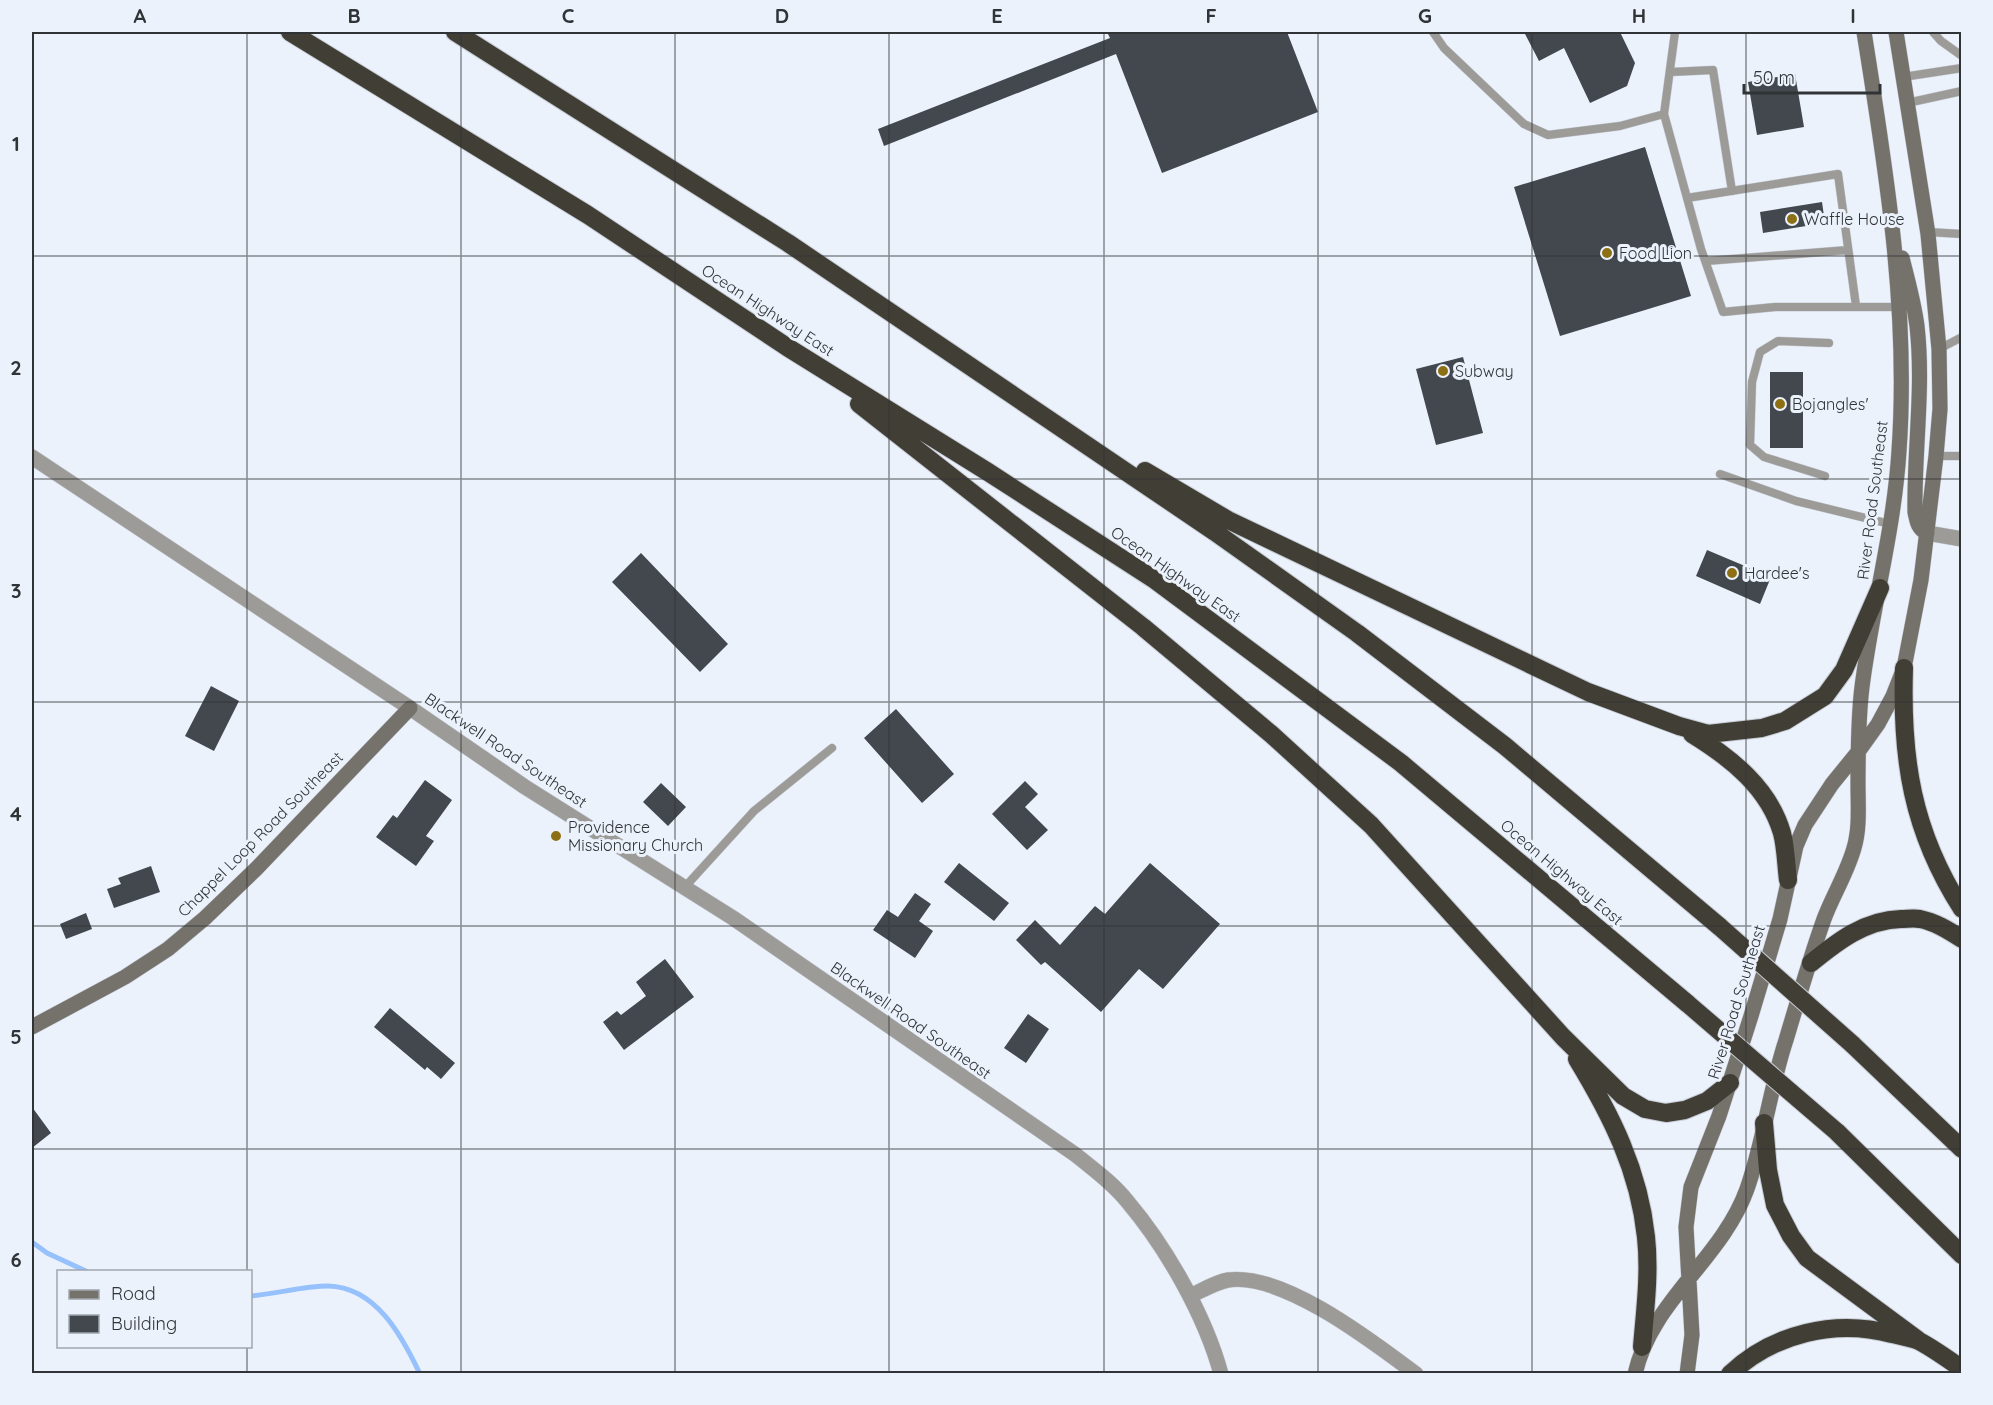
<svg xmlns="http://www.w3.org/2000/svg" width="1993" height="1405" font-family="Quicksand,sans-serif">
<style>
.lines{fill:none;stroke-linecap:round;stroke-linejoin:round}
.stream{stroke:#97c1fc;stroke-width:5}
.building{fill:#43484f}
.lane-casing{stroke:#c6ccd5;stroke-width:9}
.street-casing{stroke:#c6ccd5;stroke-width:16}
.secondary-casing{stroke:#c6ccd5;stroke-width:16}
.highway-casing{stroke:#c6ccd5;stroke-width:20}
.lane{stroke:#9d9b97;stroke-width:8}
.street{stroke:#9d9b97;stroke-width:15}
.secondary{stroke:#75726c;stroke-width:15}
.highway{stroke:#413e35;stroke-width:18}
.highway-bridge-casing{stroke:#c6ccd5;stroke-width:20;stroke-linecap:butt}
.highway-bridge{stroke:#413e35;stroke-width:18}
.grid{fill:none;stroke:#313437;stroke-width:1.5;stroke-opacity:0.55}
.poi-dot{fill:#8e7014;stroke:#ebf2fc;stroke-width:2}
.labels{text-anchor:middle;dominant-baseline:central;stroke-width:6;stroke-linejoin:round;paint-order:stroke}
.poi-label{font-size:16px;fill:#313437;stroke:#ebf2fc;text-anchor:start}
.street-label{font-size:16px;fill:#313437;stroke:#ebf2fc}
.neatline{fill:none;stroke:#313437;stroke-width:2}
.grid-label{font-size:20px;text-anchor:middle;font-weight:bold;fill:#313437}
</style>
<rect width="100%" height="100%" fill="#ebf2fc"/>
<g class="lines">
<path class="stream" d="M32,1242L47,1253L88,1272
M250,1296C277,1294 302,1286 328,1286C376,1287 402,1336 420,1374"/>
</g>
<path class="building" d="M1107,32H1287L1318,112L1162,173L1116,54L884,146L878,129L1110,38Z
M1524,32H1620L1635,63L1627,86L1590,103L1564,48L1539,61Z
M1795,74L1804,127L1757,135L1748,82Z
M1645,147L1691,296L1560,336L1514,187Z
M1822,202L1825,223L1763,233L1760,212Z
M1463,357L1483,433L1436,445L1416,369Z
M1770,372H1803V448H1770Z
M1707,550L1771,577L1760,604L1696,576Z
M641,553L728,644L700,672L612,582Z
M211,686L239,701L214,751L185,736Z
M896,709L954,774L922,803L864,738Z
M425,780L452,800L426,836L434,841L416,866L376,837L393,815L397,818Z
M1025,781L1038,794L1025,807L1048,830L1027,850L992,814Z
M661,783L686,807L668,826L643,802Z
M959,863L1009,903L994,921L944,882Z
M1150,863L1220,924L1163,989L1139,969L1101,1012L1045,962L1041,965L1016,940L1035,920L1060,945L1095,906L1105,914Z
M151,866L160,892L114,908L107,889L121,884L118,878Z
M915,893L931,904L919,921L933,931L915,958L873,930L887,910L898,917Z
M86,913L92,929L66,939L60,924Z
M665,959L694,997L624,1050L603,1022L617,1011L621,1015L646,996L636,982Z
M390,1008L455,1063L441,1079L427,1067L425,1070L374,1027Z
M1028,1014L1049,1029L1026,1063L1004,1048Z
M32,1107L51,1133L32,1148Z"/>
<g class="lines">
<defs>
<path id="lane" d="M1433,32L1444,48L1524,124L1548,135L1620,126L1664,114
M1675,32L1664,114L1701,249L1723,312L1775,307H1898
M1933,32L1941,41L1962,56
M1671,72L1713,70L1732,191
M1903,77L1962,68
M1907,103L1962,91
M1687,198L1838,174L1856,306
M1928,232L1962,234
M1706,261L1848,250
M1939,349L1962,337
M1936,456H1962
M1720,474L1796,501L1890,524
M1825,476L1764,457L1750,445L1752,382L1760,352L1778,341L1829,343
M684,888L754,811L832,748"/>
<path id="street" d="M32,457L410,708L525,787L733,918L1076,1155C1093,1169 1113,1183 1127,1201C1166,1247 1205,1315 1221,1374
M1927,533L1962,539
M1190,1296C1201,1291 1216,1282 1228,1280C1283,1272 1373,1342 1416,1374"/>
<path id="secondary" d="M1902,258C1908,281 1914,303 1917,326C1924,388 1914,450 1915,512C1917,522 1918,529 1927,533
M32,1027L125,977L168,949L205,918L256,869L410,708
M1635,1374C1651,1301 1722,1259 1747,1189C1764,1141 1770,1088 1786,1040C1798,1000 1810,958 1824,919C1833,895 1847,873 1854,848C1860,828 1858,805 1858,785C1858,752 1858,719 1862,687C1872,608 1894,531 1899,451C1909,310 1886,170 1864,32
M1687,1374L1692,1335L1686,1227L1691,1187L1719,1116L1751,1016L1780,919L1796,846L1805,825L1832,784L1858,752L1878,724L1893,696L1904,668L1921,580L1936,456L1940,409L1939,349L1928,234L1896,32"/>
<path id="highway" d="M290,32L588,215L787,347L988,472L1155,580L1401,763L1688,1004
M455,32L788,243L1215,532L1357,633L1505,746L1720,927
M859,404L1143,627L1271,734L1371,825L1563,1037L1623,1096L1645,1109L1666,1113L1685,1110L1707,1101L1730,1083
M1145,471L1228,520L1588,692L1679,726L1708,734L1762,728L1785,721L1825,696L1844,670L1880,588
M1904,668C1901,759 1912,831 1962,909
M1692,734C1731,758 1769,788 1782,833C1786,848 1786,865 1788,880
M1811,963C1838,941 1865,920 1901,919C1907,919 1914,918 1920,919C1935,922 1948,930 1962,939
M1852,1044L1962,1149
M1577,1059C1611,1115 1639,1170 1646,1237C1650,1273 1645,1311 1642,1347
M1764,1123L1768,1170L1775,1205L1791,1236L1807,1258L1918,1340
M1837,1132L1962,1255
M1730,1374C1774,1333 1835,1319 1892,1334C1901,1336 1911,1338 1919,1341C1934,1349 1948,1359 1962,1369"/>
</defs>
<use href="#lane" class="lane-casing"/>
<use href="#street" class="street-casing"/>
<use href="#secondary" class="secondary-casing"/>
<use href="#highway" class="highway-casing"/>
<use href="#lane" class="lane"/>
<use href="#street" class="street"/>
<use href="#secondary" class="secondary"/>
<use href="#highway" class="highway"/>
<defs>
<path id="highway-bridge" d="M1720,927L1852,1044
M1688,1004L1837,1132"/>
</defs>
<use href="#highway-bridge" class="highway-bridge-casing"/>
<use href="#highway-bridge" class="highway-bridge"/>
</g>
<path class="grid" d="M247,32V1272M461,32V1374M675,32V1374M889,32V1374M1104,32V1374M1318,32V1374M1532,32V1374M1746,32V1374M32,256H1962M32,479H1962M32,702H1962M32,926H1962M32,1149H1962M247,1346V1374"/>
<g class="poi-dot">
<circle cx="1792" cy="219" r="6"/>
<circle cx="1607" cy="253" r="6"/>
<circle cx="1443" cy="371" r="6"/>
<circle cx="1780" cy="404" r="6"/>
<circle cx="1732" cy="573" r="6"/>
<circle cx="556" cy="836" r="6"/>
</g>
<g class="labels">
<g class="poi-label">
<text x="1804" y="219">Waffle House</text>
<text x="1619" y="253">Food Lion</text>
<text x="1455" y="371">Subway</text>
<text x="1792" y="404">Bojangles'</text>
<text x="1744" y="573">Hardee's</text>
<text x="568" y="827">Providence<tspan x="568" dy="18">Missionary Church</tspan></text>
</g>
<g class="street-label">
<text transform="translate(768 310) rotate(33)">Ocean Highway East</text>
<text transform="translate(1872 500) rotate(-83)">River Road Southeast</text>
<text transform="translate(1176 574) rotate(35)">Ocean Highway East</text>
<text transform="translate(506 750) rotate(34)">Blackwell Road Southeast</text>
<text transform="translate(260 834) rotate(-45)">Chappel Loop Road Southeast</text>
<text transform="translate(1562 872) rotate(40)">Ocean Highway East</text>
<text transform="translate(1736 1002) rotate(-73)">River Road Southeast</text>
<text transform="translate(911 1020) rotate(35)">Blackwell Road Southeast</text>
</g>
</g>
<rect width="1993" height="1405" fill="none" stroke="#ebf2fc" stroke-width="66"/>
<rect x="57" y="1270" width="195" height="78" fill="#ebf2fc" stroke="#a1a6ad" stroke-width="1.5"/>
<rect x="69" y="1290" width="30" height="9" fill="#75726c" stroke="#a1a6ad" stroke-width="1.5"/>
<text x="111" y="1300" font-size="18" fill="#313437">Road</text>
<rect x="69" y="1315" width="30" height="18" fill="#43484f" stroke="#a1a6ad" stroke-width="1.5"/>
<text x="111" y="1330" font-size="18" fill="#313437">Building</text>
<path d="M1744 84v9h136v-9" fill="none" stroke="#313437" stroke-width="3"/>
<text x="1753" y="84" font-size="18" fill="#313437" stroke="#ebf2fc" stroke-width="4.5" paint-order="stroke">50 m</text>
<rect x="33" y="33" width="1927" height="1339" class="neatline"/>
<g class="grid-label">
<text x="140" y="23">A</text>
<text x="354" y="23">B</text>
<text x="568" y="23">C</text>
<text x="782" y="23">D</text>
<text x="997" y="23">E</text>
<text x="1211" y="23">F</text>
<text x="1425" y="23">G</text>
<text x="1639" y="23">H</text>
<text x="1853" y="23">I</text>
<text x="16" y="151">1</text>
<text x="16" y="375">2</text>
<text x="16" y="598">3</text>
<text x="16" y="821">4</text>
<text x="16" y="1044">5</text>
<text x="16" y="1267">6</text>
</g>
</svg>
